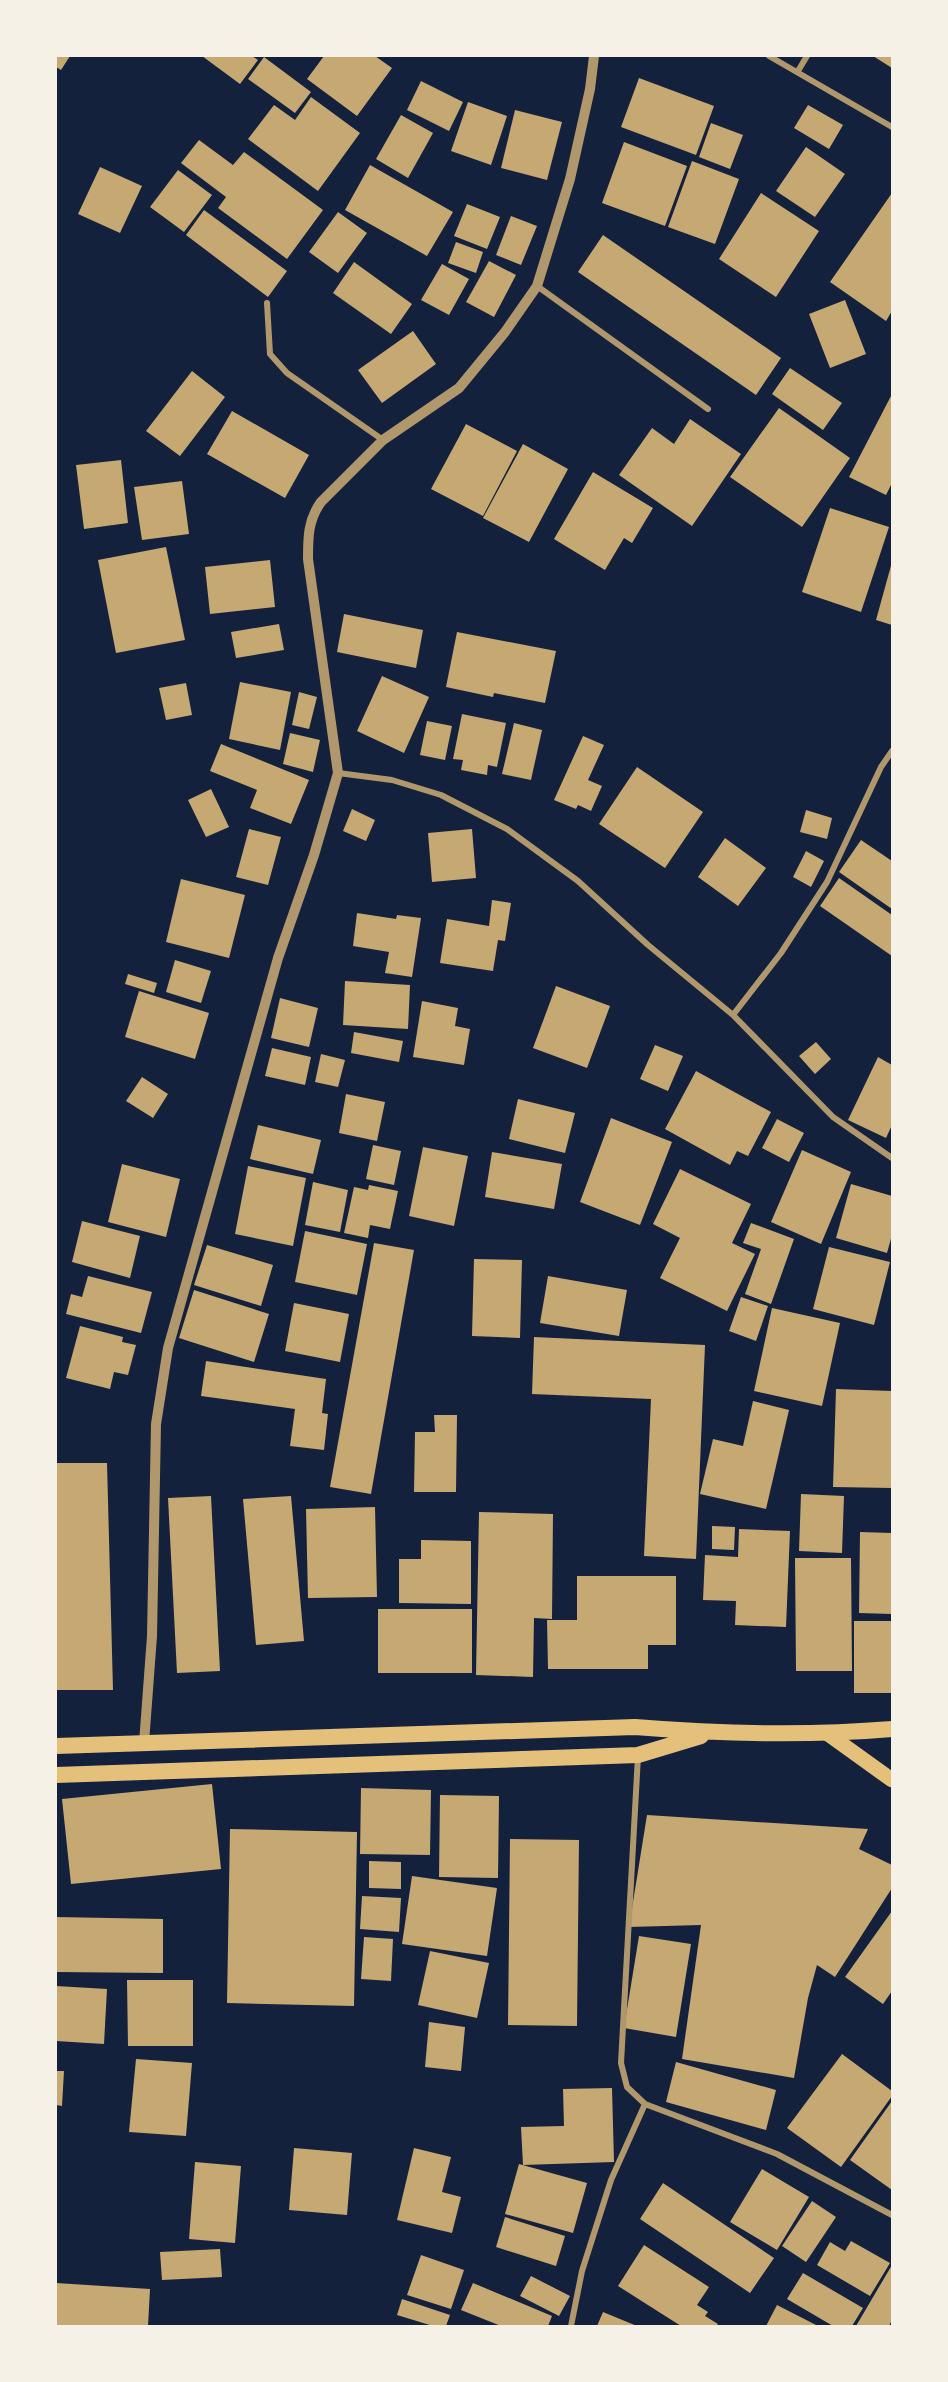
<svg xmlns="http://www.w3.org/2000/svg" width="948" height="2382" font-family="'Work Sans',sans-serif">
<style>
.building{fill:#c6a872}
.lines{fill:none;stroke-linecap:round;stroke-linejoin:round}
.minor{stroke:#b1986c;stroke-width:6}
.tertiary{stroke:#b1986c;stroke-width:10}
.primary{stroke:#e5c07b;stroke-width:15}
.trunk{stroke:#e5c07b;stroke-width:16}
</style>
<rect width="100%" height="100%" fill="#14213d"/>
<path class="building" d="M56,56H70L61,70L56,67Z
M202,56H252L258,60L240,84Z
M324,56H375L392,68L357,116L307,79Z
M873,56H892V68Z
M264,57L311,92L295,113L248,79Z
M639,78L714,106L696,155L621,127Z
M421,81L463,102L449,131L407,110Z
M311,97L360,133L318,191L248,139L274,105L295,120Z
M468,102L507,116L491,165L451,151Z
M808,105L843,125L829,149L794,128Z
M515,110L562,122L547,180L501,168Z
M401,115L433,133L408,178L376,159Z
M711,123L743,135L730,169L699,157Z
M199,140L233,165L244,152L323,210L287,259L218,208L226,197L181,163Z
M624,142L687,166L665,226L602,203Z
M806,147L845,174L815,217L776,191Z
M692,161L739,179L715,244L668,227Z
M370,165L453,212L427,256L345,210Z
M100,167L142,186L120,233L78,214Z
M178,170L212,195L184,232L150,207Z
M761,193L819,231L776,297L719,259Z
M892,193V311L886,321L830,282Z
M467,204L500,217L487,249L454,236Z
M204,210L287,271L268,297L186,235Z
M338,212L367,233L338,273L309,252Z
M511,216L537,226L521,265L496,255Z
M603,235L781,358L756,395L578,272Z
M456,242L483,252L476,273L448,263Z
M489,261L516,275L494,317L466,302Z
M354,262L412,304L391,334L333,293Z
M442,264L469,279L449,315L421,300Z
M845,300L866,354L830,368L809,314Z
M413,331L436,364L382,403L358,370Z
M790,368L842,403L823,430L772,394Z
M192,371L225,397L180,456L146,431Z
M891,396L892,397V483L886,495L849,477Z
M779,408L850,458L802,527L730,477Z
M232,411L309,455L285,498L207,454Z
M690,419L741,454L692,526L619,475L652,428L674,444Z
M466,424L517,451L483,516L431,489Z
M523,444L568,469L529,542L483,518Z
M121,460L128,523L84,529L76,465Z
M593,472L653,508L632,543L624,538L605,570L554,539Z
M182,481L189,534L142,540L134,487Z
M830,508L889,527L861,612L802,592Z
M166,547L185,640L116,653L98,560Z
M270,560L275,607L210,614L205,567Z
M892,562V625L876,620Z
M344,614L423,630L416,668L337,652Z
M279,624L284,650L236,658L231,632Z
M457,632L556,651L545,703L494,693L493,697L446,687Z
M382,676L429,697L404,753L357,731Z
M240,682L291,692L280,750L229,739Z
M186,683L192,715L166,720L159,688Z
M299,692L317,697L309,729L292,725Z
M462,714L506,723L497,767L488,765L487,775L461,770L463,760L453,759Z
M427,721L452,726L445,760L420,755Z
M514,723L542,730L531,780L502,774Z
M290,733L320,740L313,772L283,764Z
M583,736L604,745L588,780L602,786L591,811L578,805L576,809L554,800Z
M221,744L309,780L291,824L250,808L257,790L210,771Z
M637,767L703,812L665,868L599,824Z
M211,789L229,827L206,837L188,800Z
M352,809L375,820L366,841L343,831Z
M806,810L832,818L827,839L800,832Z
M249,829L281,837L268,885L236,877Z
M472,829L476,878L432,882L428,833Z
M725,838L766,868L738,906L698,877Z
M861,840L892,861V909L839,872Z
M806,851L824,861L811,887L793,877Z
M839,878L892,915V956L820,906Z
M181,879L245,895L229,958L166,942Z
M492,900L511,903L505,941L498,940L493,971L440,963L447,919L489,926Z
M357,913L396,919L397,915L421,918L412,977L385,973L389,952L353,946Z
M175,960L211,971L201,1003L166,992Z
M128,974L157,983L154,993L125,984Z
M345,981L410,985L408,1029L343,1025Z
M556,986L610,1006L587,1068L533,1048Z
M139,991L209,1013L195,1059L125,1037Z
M280,998L318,1008L309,1047L271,1038Z
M422,1001L458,1008L455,1026L470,1029L464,1065L413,1057Z
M354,1032L403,1041L399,1062L351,1053Z
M816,1042L831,1059L815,1074L799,1056Z
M655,1045L683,1056L668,1091L640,1079Z
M272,1048L311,1057L305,1085L265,1076Z
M321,1054L345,1060L338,1087L315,1082Z
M878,1057L892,1065V1125L886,1138L848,1120Z
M696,1071L771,1112L748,1156L737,1151L730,1165L665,1129Z
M142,1077L168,1094L153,1118L126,1101Z
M346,1094L385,1102L377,1141L339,1133Z
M518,1099L575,1113L565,1153L509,1139Z
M611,1118L672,1142L640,1225L580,1202Z
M777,1119L804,1133L789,1162L762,1148Z
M258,1125L321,1140L313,1174L250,1159Z
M373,1145L401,1151L394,1185L366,1179Z
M423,1147L468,1156L454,1226L409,1216Z
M802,1150L851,1172L821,1244L771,1222Z
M492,1152L562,1164L554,1209L485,1197Z
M122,1164L180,1179L166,1237L108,1222Z
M248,1166L306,1178L293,1246L235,1234Z
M680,1169L751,1204L732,1243L755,1254L727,1311L660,1278L680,1238L653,1224Z
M313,1182L348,1190L340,1232L305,1225Z
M851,1184L892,1196V1235L887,1253L836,1238Z
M369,1185L398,1191L390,1229L370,1225L368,1238L344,1233L354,1187L368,1190Z
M82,1221L140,1236L130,1278L72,1262Z
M751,1223L794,1239L771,1304L745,1294L761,1249L743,1243Z
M305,1231L367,1244L357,1295L295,1282Z
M374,1243L414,1250L371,1494L330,1487Z
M207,1245L273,1265L261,1306L194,1285Z
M829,1247L890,1262L874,1325L813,1309Z
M474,1259L522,1260L520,1338L472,1336Z
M88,1276L152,1292L141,1333L66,1314L71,1294L82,1297Z
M548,1276L627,1290L619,1336L540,1323Z
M194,1290L269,1314L254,1362L179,1338Z
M741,1297L768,1306L756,1341L729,1331Z
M294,1303L349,1314L340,1362L285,1351Z
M772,1308L840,1323L822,1406L754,1391Z
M80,1326L123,1337L122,1342L136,1345L128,1375L114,1372L110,1389L66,1378Z
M534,1337L705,1345L696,1559L644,1556L651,1399L532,1394Z
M206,1361L326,1379L322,1413L328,1414L324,1450L290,1446L295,1409L201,1396Z
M836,1389L892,1391V1488L833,1487Z
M753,1401L789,1410L766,1509L700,1494L713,1439L743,1446Z
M434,1415H457L456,1492H414L415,1432H435Z
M56,1463H107L113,1690H56Z
M801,1494L844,1496L842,1553L799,1551Z
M211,1496L220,1671L177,1673L168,1498Z
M291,1496L304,1641L256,1645L243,1499Z
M375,1507L377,1597L308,1598L306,1509Z
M479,1512L553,1514L552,1619L534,1618L533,1677L476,1675Z
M712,1526L735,1527L734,1550L712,1549Z
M739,1529L790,1531L786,1627L735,1625L736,1601L703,1600L705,1555L738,1557Z
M860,1532L892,1533V1614L859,1613Z
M421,1540L471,1541V1604L399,1603V1559H421Z
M795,1558H851L852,1671H796Z
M577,1576H676V1645H648V1669H548L547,1620H577Z
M378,1609H472V1673H378Z
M854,1621H892V1693H854Z
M212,1784L221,1869L71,1884L62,1799Z
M361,1788L431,1790L430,1855L360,1854Z
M440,1795L499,1796L498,1878L439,1877Z
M647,1815L868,1829L859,1849L892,1865V1888L835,1977L817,1965L808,1998L794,2078L682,2059L701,1925L629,1927Z
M230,1829L357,1832L354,2006L227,2003Z
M510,1839L579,1840L577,2026L508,2025Z
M369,1861L401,1862V1889L369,1888Z
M412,1876L497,1888L487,1956L402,1944Z
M362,1896L401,1898L399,1932L360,1929Z
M892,1911V1991L883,2004L845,1977Z
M56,1917L163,1919V1973L56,1972Z
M639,1936L691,1944L676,2037L624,2028Z
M364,1937L393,1939L391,1981L361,1979Z
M430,1951L489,1963L477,2018L418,2005Z
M127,1980H193V2046H128Z
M56,1986L107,1989L104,2044L56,2041Z
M429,2022L465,2027L461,2071L425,2067Z
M842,2054L892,2091V2096L841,2167L787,2128Z
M136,2059L192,2063L186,2136L129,2132Z
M676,2062L776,2090L766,2130L666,2102Z
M56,2071H64L62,2106L56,2105Z
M612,2088L614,2162L523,2165L521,2127L564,2126L563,2089Z
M892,2101V2190L850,2160Z
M294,2148L352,2153L347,2215L289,2210Z
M414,2148L451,2157L442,2192L461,2197L452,2233L397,2220Z
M195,2162L241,2166L235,2243L189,2239Z
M519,2164L587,2183L573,2233L505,2214Z
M762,2169L809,2197L777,2250L730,2222Z
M663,2183L774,2258L750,2293L640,2219Z
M812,2201L836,2217L806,2262L782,2246Z
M505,2217L565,2236L556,2266L496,2247Z
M851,2241L890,2263L870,2296L817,2265L830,2242L845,2251Z
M644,2245L709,2287L697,2305L708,2312L705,2316L718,2324L716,2326H681L618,2286Z
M220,2249L222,2277L162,2280L160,2252Z
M421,2255L464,2270L451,2309L407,2295Z
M892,2265V2320L889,2326H856Z
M803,2273L863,2308L852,2326H833L787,2299Z
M531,2276L570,2296L559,2316L520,2296Z
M56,2283L150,2289L148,2326H56Z
M473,2283L552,2316L548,2326H501L461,2310Z
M402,2299L450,2315L446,2326H433L397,2315Z
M777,2305L818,2326H766Z
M603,2312L637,2326H597Z"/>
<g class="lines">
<path class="minor" d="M769,56L892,127
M798,71L807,56
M537,286L708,409
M267,303L270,354L287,373L383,440
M338,773L392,780L441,795L507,829L578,881L648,945L733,1015L833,1117L892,1158
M733,1015L781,953L827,882L881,767L892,751
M638,1756L621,2063L627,2087L645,2104
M571,2326L582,2271L611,2180L645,2104L777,2154L892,2215"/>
<path class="tertiary" d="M144,1743L152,1636L156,1424L168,1348L278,958L314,855L338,773L308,559C308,537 308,520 321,502L383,440L459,388L505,332L537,286L570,179L590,89L594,56"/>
<path class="primary" d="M828,1734L892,1780"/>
<path class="trunk" d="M56,1746L635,1727C721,1734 806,1736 892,1729
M56,1775L638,1755L701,1736"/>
</g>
<rect width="948" height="2382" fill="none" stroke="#f6f1e7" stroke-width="114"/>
</svg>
